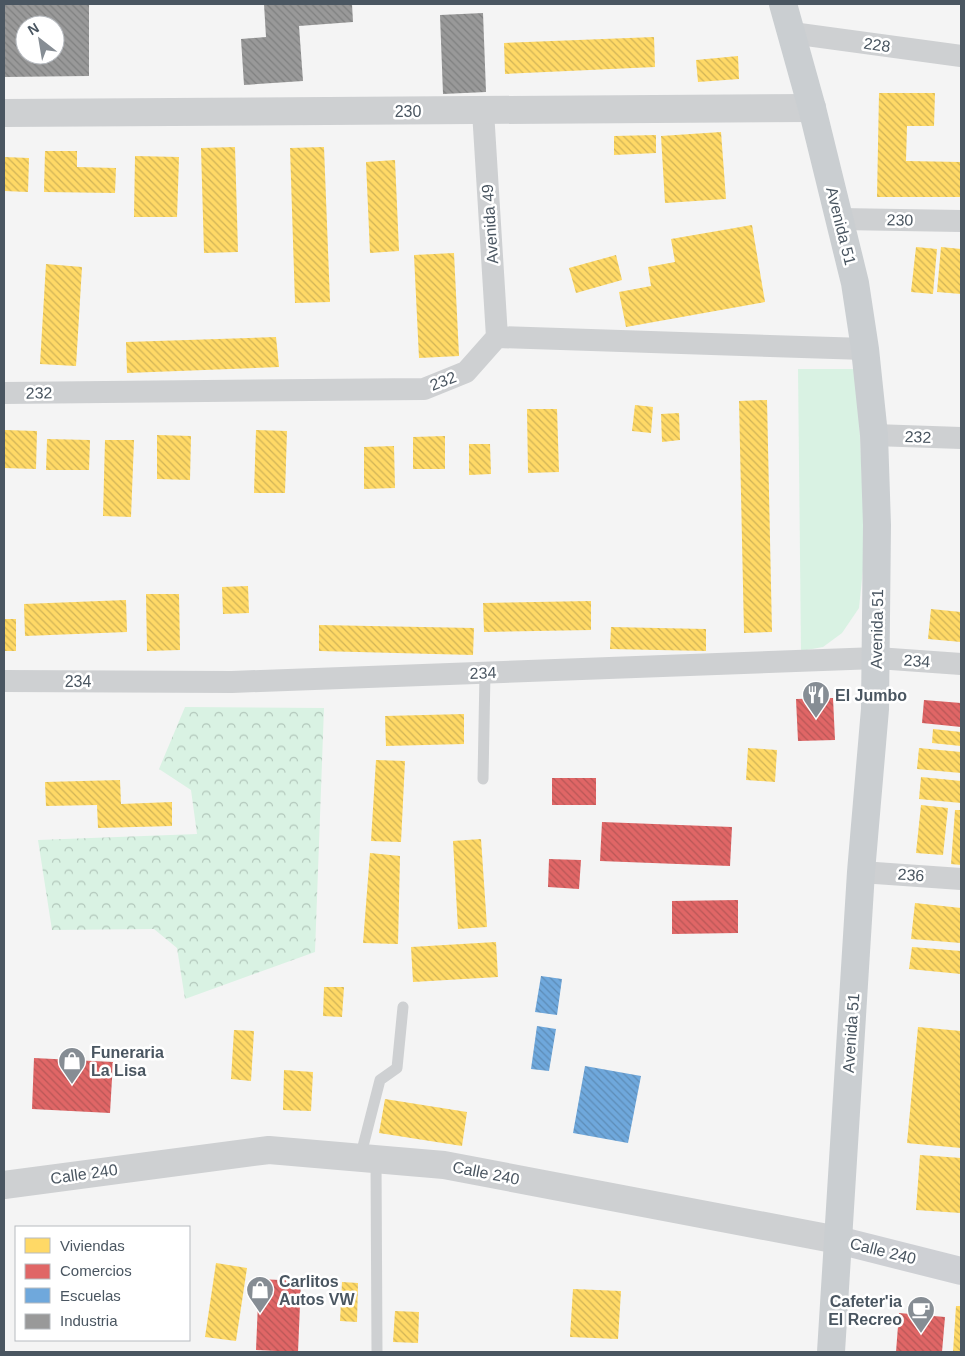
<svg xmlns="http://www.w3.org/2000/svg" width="965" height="1356" font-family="Helvetica,sans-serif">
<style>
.green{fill:#d9f2e3}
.forest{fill:url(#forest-crowns)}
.homes{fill:url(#homes-back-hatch)}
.shops{fill:url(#shops-back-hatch)}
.schools{fill:url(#schools-back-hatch)}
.industry{fill:url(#industry-back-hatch);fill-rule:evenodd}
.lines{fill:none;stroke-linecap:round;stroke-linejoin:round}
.service{stroke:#ced0d2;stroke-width:11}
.minor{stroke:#ced0d2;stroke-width:22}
.tertiary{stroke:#ced0d2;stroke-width:28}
.secondary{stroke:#ced0d4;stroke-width:28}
.primary{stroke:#caced1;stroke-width:28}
.labels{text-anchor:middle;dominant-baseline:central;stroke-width:5;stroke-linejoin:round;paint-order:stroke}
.street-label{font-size:16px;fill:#4a5661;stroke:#fff}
.poi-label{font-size:16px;font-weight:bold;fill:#4a5661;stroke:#fff;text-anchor:start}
</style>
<defs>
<pattern id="forest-crowns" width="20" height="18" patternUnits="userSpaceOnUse" patternTransform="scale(1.25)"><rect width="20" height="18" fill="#d9f2e3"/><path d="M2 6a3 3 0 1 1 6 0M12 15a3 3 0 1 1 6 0" fill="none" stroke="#b2c7bb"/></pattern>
<pattern id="homes-back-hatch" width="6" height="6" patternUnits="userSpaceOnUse" patternTransform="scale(1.25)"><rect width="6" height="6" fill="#ffd966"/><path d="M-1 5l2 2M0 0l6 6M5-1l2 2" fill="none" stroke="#d0b357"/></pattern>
<pattern id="shops-back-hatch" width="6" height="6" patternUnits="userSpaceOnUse" patternTransform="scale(1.25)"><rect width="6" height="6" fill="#e06666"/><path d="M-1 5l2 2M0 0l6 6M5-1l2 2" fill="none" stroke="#b85757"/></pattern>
<pattern id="schools-back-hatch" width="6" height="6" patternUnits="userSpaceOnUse" patternTransform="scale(1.25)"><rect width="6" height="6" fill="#6fa8dc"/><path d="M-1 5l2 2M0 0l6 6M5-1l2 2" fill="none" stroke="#5d8cb6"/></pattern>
<pattern id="industry-back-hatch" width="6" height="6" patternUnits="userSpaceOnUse" patternTransform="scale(1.25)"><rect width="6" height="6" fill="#999"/><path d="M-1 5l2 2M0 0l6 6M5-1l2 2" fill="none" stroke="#7f8080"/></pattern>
</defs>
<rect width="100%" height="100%" fill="#f4f4f4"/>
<path class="green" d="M798,369H857L865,550L859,608L842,633L823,647L801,651Z"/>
<path class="forest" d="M185,707L324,708L315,952L185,999L177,948L154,929L52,930L38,840L197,834L191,790L159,769Z"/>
<path class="homes" d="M654,37L655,67L505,74L504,43Z
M738,56L739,79L698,82L696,60Z
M879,93H935L934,126H907L906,161L961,162V197H877Z
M721,132L726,199L665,203L661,136Z
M656,135V153L614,155V136Z
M235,147L238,252L204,253L201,148Z
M324,147L330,302L295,303L290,148Z
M45,151H77V167L116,168L115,193L44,192Z
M135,156L179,157L177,217H134Z
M4,157L29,158L28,192L4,191Z
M395,160L399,251L370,253L366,162Z
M752,225L765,302L626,327L619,292L651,286L648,267L675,262L671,239Z
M916,247L937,249L933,294L911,292Z
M941,247L961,249V294L937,292Z
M454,253L459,356L419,358L414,255Z
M616,255L622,280L576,293L569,268Z
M46,264L82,267L76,366L40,364Z
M276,337L279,367L127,373L126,342Z
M767,400L772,632L744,633L739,401Z
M635,405L653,407L651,433L632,431Z
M527,409H557L559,472L528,473Z
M679,413L680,440L662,442L661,414Z
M5,430L37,431L36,469L4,468Z
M256,430L287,431L285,493H254Z
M157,435L191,436L190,480L157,479Z
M445,436V469H413V437Z
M47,439L90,440L89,470H46Z
M105,440H134L131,517L103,516Z
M469,444H490L491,474L469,475Z
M394,446L395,488L364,489V447Z
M248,586L249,613L223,614L222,587Z
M146,594H179L180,650L147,651Z
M126,600L127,632L25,636L24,604Z
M591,601V630L484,632L483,603Z
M931,609L961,612V642L928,639Z
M4,619H16V651H4Z
M319,625L474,628L473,655L319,651Z
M611,627L706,629V651L610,649Z
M464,714V744L386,746L385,716Z
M933,729L961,732V746L932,743Z
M748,748L777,750L775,782L746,780Z
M919,748L961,752V773L917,769Z
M376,760L405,761L401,842L371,841Z
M921,777L961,781V803L919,799Z
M120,780L121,804L172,802V826L98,828L97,805L46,806L45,782Z
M921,805L948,808L943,855L916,853Z
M955,810H961V865L951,864Z
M481,839L487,927L458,929L453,841Z
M370,853L400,856L398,944L363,943Z
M915,903L961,908V943L911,939Z
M496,942L498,977L413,982L411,947Z
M912,947L961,951V974L909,969Z
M324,987H344L342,1017L323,1016Z
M918,1027L961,1031V1148L907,1143Z
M234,1030L254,1031L251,1081L231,1079Z
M284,1070L313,1072L311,1111L283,1110Z
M385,1099L467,1112L462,1146L379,1133Z
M920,1155L961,1158V1213L916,1210Z
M216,1263L247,1268L236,1341L205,1337Z
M342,1282L358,1283L357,1322L340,1321Z
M573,1289L621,1291L618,1339L570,1337Z
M956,1306H961V1352H953Z
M395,1311L419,1312L418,1343L393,1342Z"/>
<path class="shops" d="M833,698L835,740L798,741L796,699Z
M924,700L961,703V727L922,723Z
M552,778H596V805H552Z
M602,822L732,827L730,866L600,861Z
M549,859L581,860L579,889L548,887Z
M738,900V933L672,934V901Z
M34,1058L113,1062L110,1113L32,1109Z
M259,1279L301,1281L298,1352L256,1350Z
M899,1313L945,1317L942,1352H896Z"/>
<path class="schools" d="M541,976L562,979L557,1015L535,1012Z
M537,1026L556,1029L549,1071L531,1069Z
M585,1066L641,1076L628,1143L573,1133Z"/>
<path class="industry" d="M4,4H89V76L4,77ZM25,25H55V55H25Z
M264,4H352L353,22L299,26L303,81L244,85L241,39L266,37Z
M483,13L486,92L443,94L440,15Z"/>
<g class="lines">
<path class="service" d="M483,779L485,673
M360,1158L380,1080L397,1068L403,1007
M376,1159L377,1351"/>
<path class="minor" d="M792,33L961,56
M483,111L497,337
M840,219L961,221
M497,337L865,349
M4,393L424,389L466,372L497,337
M874,435L961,438
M4,681L232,682L877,658L961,664
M861,872L961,879"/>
<path class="tertiary" d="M4,113L812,108
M4,1185L269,1150L444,1165L838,1240"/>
<path class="secondary" d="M838,1240L961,1271"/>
<path class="primary" d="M783,4L812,108L855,283L865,349L874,435L877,525L875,709L861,872L831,1352"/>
</g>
<defs>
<symbol id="restaurant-pin" viewBox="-11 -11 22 30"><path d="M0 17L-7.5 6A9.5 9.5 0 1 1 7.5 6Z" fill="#868d94" stroke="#fff"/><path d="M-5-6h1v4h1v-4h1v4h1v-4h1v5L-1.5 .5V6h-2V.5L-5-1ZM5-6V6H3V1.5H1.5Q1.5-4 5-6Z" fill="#fff"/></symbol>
<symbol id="shop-pin" viewBox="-11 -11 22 30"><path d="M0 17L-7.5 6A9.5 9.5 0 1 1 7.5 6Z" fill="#868d94" stroke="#fff"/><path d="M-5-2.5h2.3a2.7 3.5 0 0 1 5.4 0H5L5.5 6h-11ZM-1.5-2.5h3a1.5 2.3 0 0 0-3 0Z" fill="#fff"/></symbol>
<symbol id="cafe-pin" viewBox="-11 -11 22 30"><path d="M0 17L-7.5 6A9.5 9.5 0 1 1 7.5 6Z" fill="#868d94" stroke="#fff"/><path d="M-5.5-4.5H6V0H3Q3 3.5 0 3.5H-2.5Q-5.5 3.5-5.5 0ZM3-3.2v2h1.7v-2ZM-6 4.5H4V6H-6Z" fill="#fff"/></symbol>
</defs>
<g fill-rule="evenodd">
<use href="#restaurant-pin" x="800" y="679" width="32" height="43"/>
<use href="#shop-pin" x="56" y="1045" width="32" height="43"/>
<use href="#shop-pin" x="244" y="1274" width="32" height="43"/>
<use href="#cafe-pin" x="905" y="1294" width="32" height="43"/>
</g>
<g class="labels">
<g class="street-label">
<text transform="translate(877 45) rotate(8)">228</text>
<text x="408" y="111">230</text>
<text transform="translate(900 220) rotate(1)">230</text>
<text transform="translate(490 224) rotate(-94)">Avenida 49</text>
<text transform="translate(841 226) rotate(76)">Avenida 51</text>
<text transform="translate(443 381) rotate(-21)">232</text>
<text transform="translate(39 393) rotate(-1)">232</text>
<text transform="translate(918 437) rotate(2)">232</text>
<text transform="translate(877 629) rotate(-89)">Avenida 51</text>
<text transform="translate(917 661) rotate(4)">234</text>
<text transform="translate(483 673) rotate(-2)">234</text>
<text x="78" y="681">234</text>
<text transform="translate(911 875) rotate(4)">236</text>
<text transform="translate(851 1033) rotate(-86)">Avenida 51</text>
<text transform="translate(486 1173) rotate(11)">Calle 240</text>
<text transform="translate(84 1174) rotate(-8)">Calle 240</text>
<text transform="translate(883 1251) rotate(14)">Calle 240</text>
</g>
<g class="poi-label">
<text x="835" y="695">El Jumbo</text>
<text x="91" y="1052">Funeraria<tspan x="91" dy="18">La Lisa</tspan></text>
<text x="279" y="1281">Carlitos<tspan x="279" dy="18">Autos VW</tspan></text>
<text x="902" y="1301" text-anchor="end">Cafeter'ia<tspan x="902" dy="18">El Recreo</tspan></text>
</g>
</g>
<rect width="965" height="1356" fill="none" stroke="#4a5661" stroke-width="10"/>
<rect x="15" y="1226" width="175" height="115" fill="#ffffff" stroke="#b7bbc0"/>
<rect x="25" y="1238" width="25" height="15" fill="#ffd966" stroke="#b7bbc0"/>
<text x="60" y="1251" font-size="15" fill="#4a5661">Viviendas</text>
<rect x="25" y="1264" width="25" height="15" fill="#e06666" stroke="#b7bbc0"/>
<text x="60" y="1276" font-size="15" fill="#4a5661">Comercios</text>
<rect x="25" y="1288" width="25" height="15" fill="#6fa8dc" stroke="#b7bbc0"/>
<text x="60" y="1301" font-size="15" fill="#4a5661">Escuelas</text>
<rect x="25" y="1314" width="25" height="15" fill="#999999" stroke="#b7bbc0"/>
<text x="60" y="1326" font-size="15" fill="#4a5661">Industria</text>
<g transform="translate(40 40) rotate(329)"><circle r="24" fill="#ffffff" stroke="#b7bbc0"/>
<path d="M0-4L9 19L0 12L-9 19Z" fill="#868d94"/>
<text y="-8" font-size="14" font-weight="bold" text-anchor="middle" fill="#4a5661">N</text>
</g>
</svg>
